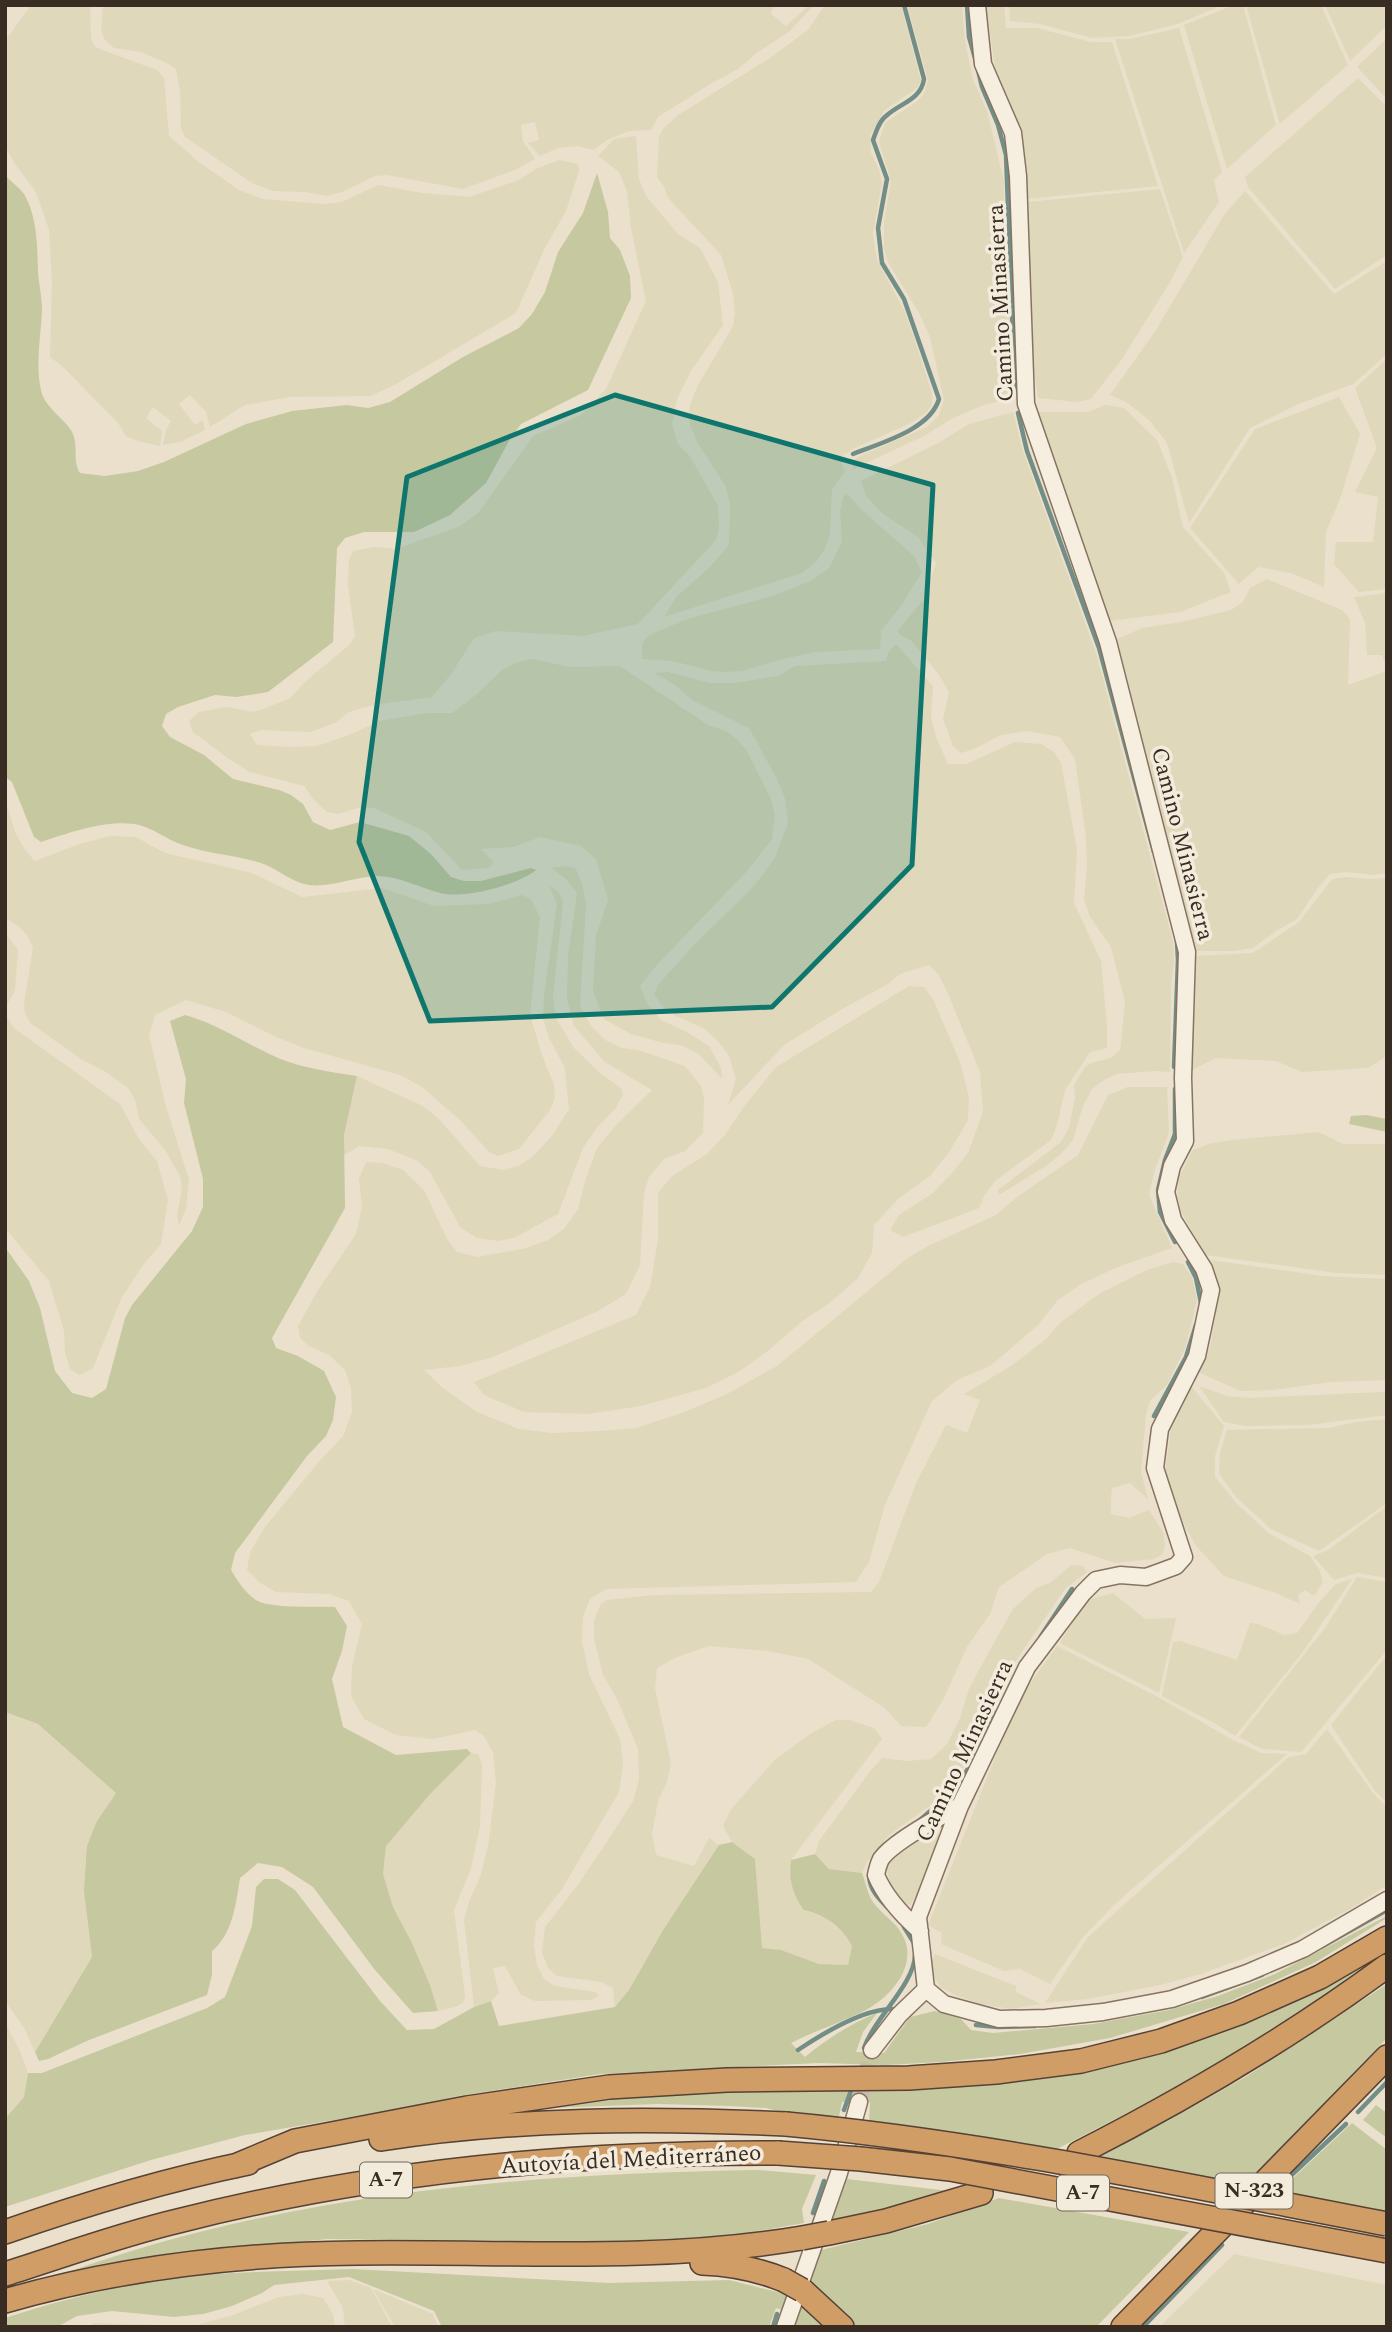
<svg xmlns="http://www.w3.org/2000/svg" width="1392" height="2332" font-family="Spectral,serif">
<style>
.farmland{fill:#e0d8ba}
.green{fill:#c6c8a0}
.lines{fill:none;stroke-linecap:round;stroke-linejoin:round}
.stream{stroke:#738e86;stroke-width:4.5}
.minor-tunnel{stroke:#c7bcaa;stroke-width:16;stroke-dasharray:16 8;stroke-linecap:butt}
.minor-casing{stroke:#877361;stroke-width:19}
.highway-casing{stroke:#554235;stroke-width:26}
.minor{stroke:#f6eedf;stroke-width:16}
.highway{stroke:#d09d67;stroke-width:23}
.highway-bridge-casing{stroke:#554235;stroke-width:26;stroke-linecap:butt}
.highway-bridge{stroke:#d09d67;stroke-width:23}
.marked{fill:#0f766e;fill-opacity:0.2;stroke:#0f766e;stroke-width:5;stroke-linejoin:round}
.labels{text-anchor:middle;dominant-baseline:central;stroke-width:7;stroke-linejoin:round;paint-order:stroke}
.shield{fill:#f3ebdb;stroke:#71665a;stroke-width:2}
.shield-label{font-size:21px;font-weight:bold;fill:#392d23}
.street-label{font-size:23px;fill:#392d23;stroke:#f3ebdb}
</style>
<rect width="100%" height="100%" fill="#ebe0cc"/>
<path class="farmland" d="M31,5H90L91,38L95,47L157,70L164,78L169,136L200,163L239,190L263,199L323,204L342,202L378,185L422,193L469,197L519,180L536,169L559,160L578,164L579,171L566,211L544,250L516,313L398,383L371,396L290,397L245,405L210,427L206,412L190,395L179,404L195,425L203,420L205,430L180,442L163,445L166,430L171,421L153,407L146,418L162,431L160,446L138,441L126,436L118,423L62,366L50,357L52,281L49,230L36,192L15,164L5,146V41Z
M103,5H776L770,13L786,26L809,5L812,7L790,31L758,52L738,69L712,83L658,117L651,130L629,131L607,140L594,150L577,146L558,148L540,156L528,143L539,140L535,122L521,125L523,141L535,159L515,170L463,189L387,175L375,176L342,192L327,196L305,192L273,191L252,183L185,137L181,128L180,92L176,69L165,62L140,52L114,48L105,40L101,31Z
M825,5H901L915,58L921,81L917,88L885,110L870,135L871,153L879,169L882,183L873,233L877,260L906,314L932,393V405L926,413L913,422L855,448L839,458L845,471L832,489L830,534L825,549L817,561L802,573L664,617L677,596L709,568L729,545L730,504L726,487L697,442L690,425L689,408L697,387L733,326L735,312L733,293L721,255L668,198L664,187L657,177L659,137L663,129L678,115L770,58L808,30Z
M907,5H962L965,41L973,80L987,111L1004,182V226L1009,289L1014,398L983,405L953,418L924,436L853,469L852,461L860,456L927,427L939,415L944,400L930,337L919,313L889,264L884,249V221L891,181L879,142L885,123L916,102L924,94L928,80Z
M986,5H1004L1006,28H1037L1091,42H1112L1158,186L1027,199L1022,133L996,74Z
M1009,5H1223L1180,23L1158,29L1129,36L1092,38L1040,24L1010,21Z
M1234,5H1243L1276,125L1227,169L1184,25Z
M1246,5H1321L1348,65L1280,124Z
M1325,5H1387V25L1350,61Z
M1179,28L1222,172L1214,180L1219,202L1184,253L1115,39H1130Z
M1387,38V99L1357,67Z
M1358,78L1387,107V255L1335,289L1248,187L1245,177Z
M636,136L639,179L646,196L678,234L700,248L718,282L723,325L691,371L677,399L672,424L678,444L690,456L718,506L719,527L716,540L638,624L583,636L496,631L474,638L452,673L432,697L373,705L349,712L335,723L310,732L261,730L250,734L257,745L290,747L317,746L349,735L379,721L427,713H452L477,694L502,670L517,662L532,659L570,667L620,666L708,725L726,731L738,740L747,751L771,799L775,815L772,839L748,870L656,966L640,986L647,1003L661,1020L685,1031L709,1046L721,1068L722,1079L699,1054L681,1045L663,1043L631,1034L604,1019L593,991L596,935L608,900L596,859L581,846L540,837L514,847L481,849L494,862L489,868L462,870L426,832L374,808H358L338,814L327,812L314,800L304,786L250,772L229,759L193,732L189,721L199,712L227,707L253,712L266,708L290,698L306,681L349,645L355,636L348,585L349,560L353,551L374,547L396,549L460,526L478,513L533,436L581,415L606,389L646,301L631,228L627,191L619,172L598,156L614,139Z
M1160,189L1183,257L1170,282L1122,359L1091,399L1077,402L1038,398L1034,369L1027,202Z
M1245,191L1334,294L1387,261V354L1353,384L1296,405L1250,428L1189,523L1167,443L1149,420L1126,402L1110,395L1156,330L1224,215Z
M1387,359V589L1359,592L1334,564L1336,542H1373L1378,497L1355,492L1377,448L1355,388Z
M1339,397L1360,434L1340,499L1326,532L1324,587L1291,573L1258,567L1239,584L1190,528L1255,429Z
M1105,405L1124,408L1157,440L1172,477L1183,527L1224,573L1231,592L1180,612L1110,621L1036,412H1088Z
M1013,412L1023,451L1096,653L1173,942L1174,960L1171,988L1170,1072L1155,1071L1117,1074L1104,1080L1092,1089L1083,1106L1073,1140L1062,1153L1046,1166L999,1195L998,1190L1061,1142L1069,1128L1075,1098L1074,1085L1085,1067L1091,1063L1111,1058L1120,1050L1125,1002L1111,947L1090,917L1084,899L1087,866L1086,838L1075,759L1060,737L1028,731L1001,735L974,749L961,753L953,746L943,719L949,692L939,675L911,640L900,635L897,631L924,599L936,563L918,537L883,514L866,496L861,481L940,442L969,424Z
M847,494L863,511L914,556L922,572L901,606L881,631L880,649L816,652L783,659L742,671L724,672L712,671L672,661L642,659V643L649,635L690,618L773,596L810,581L829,568L842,541L840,512L843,497Z
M1267,579L1342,610L1350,619L1348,685L1387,671V873L1373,875L1346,872L1330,874L1317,889L1297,919L1276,931L1253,948L1235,951H1194L1188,917L1156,803L1115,640L1142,628L1181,622L1231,610L1243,602L1250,588Z
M1387,593V665L1386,666L1382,655H1367L1365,623L1354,597Z
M896,644L933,686L931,716L936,737L948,764H966L1015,742L1041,744L1054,752L1061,763L1077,849L1074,903L1101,961L1107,1026V1048L1090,1052L1065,1090L1057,1125L1051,1140L996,1180L984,1196L979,1208L903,1237L890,1230L899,1215L933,1193L952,1173L968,1153L983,1112L980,1072L946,989L938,974L929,965L900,974L888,984L842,1009L784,1045L728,1105L736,1079L729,1056L719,1042L705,1029L674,1015L661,1005L654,994L658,985L689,950L754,886L775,858L788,823L785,799L777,779L749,728L692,700L674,684L654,673L668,672L710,683H735L778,676L795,666L886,661L889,651Z
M5,799L15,832L25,850L35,861L77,845L109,836L136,837L165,853L252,873L302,897L382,888L434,906L488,904L522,895L531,899L540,917L530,1015L542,1055L554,1085L555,1097L550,1110L519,1149L498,1156L489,1152L460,1120L422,1087L400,1075L304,1048L274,1036L226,1012L186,1000L155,1015L149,1035L165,1103L189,1180L186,1209L179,1226L177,1215L182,1189L180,1176L165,1150L139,1119L135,1100L128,1088L106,1072L81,1059L30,1023L25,1013L24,1003L33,948L28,937L20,927L5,918Z
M568,866L576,869L583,886L586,903L580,1005L591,1026L605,1040L621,1048L638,1050L685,1066L701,1086L704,1099L703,1133L685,1151L664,1159L649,1177L644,1193L640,1265L626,1294L598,1311L493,1357L460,1366L424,1370L443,1388L477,1412L519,1429L552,1433L601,1431L636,1428L679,1414L725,1395L777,1366L909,1257L930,1245L996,1215L1017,1197L1078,1155L1108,1095L1128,1087H1167L1169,1133L1155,1169L1149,1195L1172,1248L1118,1267L1083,1283L1058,1300L1037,1326L990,1366L957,1380L932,1401L885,1505L869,1562L856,1582L606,1589L590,1599L583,1616L582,1641L589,1674L620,1739L623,1763L619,1792L562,1889L536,1922L534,1945L537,1965L544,1979L555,1986L596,1992L599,1996L591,2000L535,2001L521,1995L505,1966L493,1968L499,1993L491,2001L474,2007L464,1920L469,1902L480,1877L488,1847L496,1783L493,1753L484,1736L475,1730L433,1739L396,1735L364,1719L351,1696L352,1666L362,1624L349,1601L329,1594L276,1592L260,1583L247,1570L250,1552L265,1527L317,1464L343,1436L352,1412L351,1388L345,1370L329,1355L309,1346L300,1338L298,1326L318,1290L356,1234L362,1206L359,1179L366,1162L383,1163L403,1170L424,1190L447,1239L457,1252L477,1257L523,1249L548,1240L564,1229L578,1209L585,1181L597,1148L616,1125L652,1090L605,1062L574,1026L567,999L568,956L577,893L566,879L551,868Z
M1347,877L1370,879L1387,878V1056L1368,1068L1302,1072L1276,1061L1215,1058L1191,1071L1192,956L1253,953L1299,922L1332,879Z
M549,885L559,893L563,902L553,997L556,1018L574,1048L600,1073L621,1088L623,1094L616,1108L596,1129L583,1148L558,1214L516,1237L499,1241L477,1238L460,1227L430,1172L418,1161L388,1149L360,1146L344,1155V1135L357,1076L423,1106L439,1119L480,1166L504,1170L518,1166L531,1158L552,1136L569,1109L565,1068L549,1038L543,1019L544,994L557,904Z
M5,932L18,950L15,990L5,1009Z
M909,986L924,987L933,999L960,1062L969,1097L968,1120L950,1151L930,1176L898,1199L874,1225L872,1253L858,1278L831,1302L801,1322L769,1350L740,1371L706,1388L641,1406L588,1414L524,1412L484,1395L474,1382L636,1315L650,1287L658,1240V1193L672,1176L707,1154L725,1135L745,1105L776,1067Z
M5,1014L14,1028L120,1104L139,1139L157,1161L168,1200L161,1244L143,1265L122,1297L93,1368L79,1375L70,1369L65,1352L64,1331L49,1281L5,1228Z
M1319,1132L1343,1144H1387V1275L1336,1273L1206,1255L1180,1210L1177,1196L1179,1178L1192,1151L1208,1144L1232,1140Z
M1210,1260L1323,1276L1387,1279V1380L1331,1382L1273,1390L1240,1391L1198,1372L1210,1348L1216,1312L1217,1279Z
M1173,1262L1183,1264L1192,1277L1197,1300L1186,1346L1167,1385L1150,1401L1146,1414L1141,1472L1148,1499L1130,1483L1112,1488L1111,1499V1514L1129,1518L1149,1510L1163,1532L1165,1545L1163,1554L1154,1559L1115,1563L1070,1548L1047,1554L999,1587L990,1614L967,1647L943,1700L926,1727L901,1726L885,1708L808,1659L768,1651L709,1646L677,1657L657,1668L655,1688L671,1763L667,1782L658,1801L652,1834L656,1855L694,1866L709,1838L719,1845L663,1930L629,1990L615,2008L613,1988L601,1982L557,1976L548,1968L542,1952L545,1927L577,1886L612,1834L633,1801L639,1780L638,1749L617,1699L603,1675L594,1639V1620L601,1604L607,1600L655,1595L871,1592L879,1582L916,1483L946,1425L967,1433L980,1400L964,1394L1011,1366L1046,1339L1061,1322L1099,1294L1147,1270Z
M1190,1385L1224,1426L1215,1456V1477L1237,1504L1270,1534L1310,1556L1320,1571L1323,1582L1314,1596L1305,1590L1298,1595L1300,1604L1276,1593L1224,1576L1196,1546L1181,1519L1165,1472L1171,1429Z
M1199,1386L1227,1396L1248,1398L1382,1392L1387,1393V1415L1308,1425L1245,1426L1224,1422Z
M1387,1419V1503L1319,1551L1271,1529L1236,1497L1219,1473L1220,1453L1227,1430L1328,1428L1356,1422Z
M1387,1506V1578L1357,1573L1334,1580L1313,1556L1328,1550Z
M1071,1565L1083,1566L1087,1572L1065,1589L1013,1665L972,1752L956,1781L939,1799L889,1835L867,1862L862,1873L829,1869L815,1854L819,1841L871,1770L882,1758L907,1761L931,1759L947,1744L960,1718L969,1689L980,1668L1013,1609L1036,1588L1050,1583Z
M1357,1577L1387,1582V1650L1301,1752L1262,1749L1239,1737L1325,1628Z
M1352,1579L1302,1653L1235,1736L1216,1724L1162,1696L1173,1642L1180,1641L1237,1660L1250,1623L1258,1624L1284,1635L1297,1633L1320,1601L1336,1584Z
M1113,1593L1145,1619L1176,1618L1159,1693L1060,1643L1079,1611L1091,1599Z
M1057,1646L1156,1696L1233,1740L1261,1753L1287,1754L1115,1904L1083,1937L1050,1984L1020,1969L1004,1971L941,1944L942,1933L928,1925L1007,1728L1023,1693Z
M1387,1655V1803L1375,1791L1331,1725Z
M5,1712L38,1724L116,1793L97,1821L84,1891L92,1957L35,2052L24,2028L5,2001Z
M836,1720H849L874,1728L882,1739L791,1860L789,1872L818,1912L848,1937L853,1946L848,1965L819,1964L781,1950L761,1948L755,1859L732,1842L723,1826L731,1809L776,1759L810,1734Z
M1327,1729L1373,1793L1387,1808V1885L1352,1908L1284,1944L1201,1974L1160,1985L1088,1999L1045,2003L1088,1937L1289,1757L1306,1754Z
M471,1753L478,1754L482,1765L480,1826L471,1868L454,1910L465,1996L463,2003L455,2007L438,2011L430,1985L412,1943L393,1907L383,1874L386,1846L431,1792Z
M931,1831L940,1834L917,1894L910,1905L905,1904L890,1885L887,1869L890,1862Z
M935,1954L1016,1986V1992L1041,2004L1011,2009L980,2004L955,1995L940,1987L933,1974L931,1963Z
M5,2022L20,2051L28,2073L24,2097L5,2120Z
M1234,2254L1387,2285V2327H1159Z
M349,2280L371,2288L392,2327H345L343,2308L327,2281Z
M373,2289L433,2314L438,2327H395Z
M303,2294L323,2298L333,2314L335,2327H87L95,2323L194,2326L233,2315L279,2297Z"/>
<path class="green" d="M597,173L608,212L610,238L620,250L630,276L631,298L588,390L521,424L509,441L486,483L450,515L414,532H364L345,538L337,548L333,642L268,692L236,697L215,695L178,707L166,714L162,726L170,737L204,755L233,779L279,790L291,795L303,804L313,822L330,830L360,822L409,836L431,854L451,877L464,881H481L531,868L536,870C516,886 464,899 440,893C418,887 401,877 378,876C357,876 330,888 309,885C291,882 278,869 261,863C236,855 208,854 183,845C167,840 151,826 134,824C105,820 68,833 41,842L34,837L12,782L5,777V175C11,182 19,187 24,194C38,218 37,247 38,272C39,285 42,297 42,310C41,336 35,363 41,390C44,407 65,419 72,432C79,445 72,461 80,473L105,476L138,471L164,462L246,424L292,411L347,405L368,408L390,402L463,357L519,328L532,314L545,292L558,252L583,213Z
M185,1015C218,1024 246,1044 278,1058C302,1068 331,1072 357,1076L344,1135L345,1208L272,1338L276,1348L298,1356L324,1371L336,1397L333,1420L326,1436L307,1456L235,1553L231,1570C237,1580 245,1593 256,1600C270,1609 317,1606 335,1607L347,1626L342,1651L332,1679L343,1727L396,1755L467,1749L471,1753L431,1793L386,1846L383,1874L393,1907L412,1943L430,1985L438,2011L413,2013L375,1970L313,1887L282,1867L258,1863L240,1878C236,1903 233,1934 212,1951V1975L207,1995L89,2040L48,2059L39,2061L35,2052L92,1957L84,1891L87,1846L97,1821L116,1793L38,1724L5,1712V1247L29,1281L40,1308L55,1371L72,1393L92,1398L106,1389L125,1318L132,1305L192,1231L203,1207V1179L184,1103L186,1079L170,1021Z
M1366,1115L1387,1119V1132L1349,1124L1351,1116Z
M732,1842L755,1859L762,1948L781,1950L819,1964L848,1965L852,1946C844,1929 823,1913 804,1910C793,1895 788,1879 791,1860L815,1854L829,1869L862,1873C865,1881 867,1891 871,1899C879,1913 896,1921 903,1936C918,1965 892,1996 866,2010C843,2022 816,2030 791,2043L805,2057C828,2038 850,2024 877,2013L863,2032L856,2052L884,2053L910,2017L935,2011L961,2019L971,2030L993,2033L1093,2024L1169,2010L1218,1996L1275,1974L1387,1916V1918L1316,1962L1224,2004L1110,2038L1020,2054L941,2062L885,2065L818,2063L600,2074L458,2096L410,2107L245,2135L151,2160L5,2207V2119L24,2097L28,2073H42L207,2008L225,1997L252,1926L256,1887L264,1879H278L295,1890L380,2001L407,2030L434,2029L474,2007L491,2001L499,2026L615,2007L629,1990L663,1930L719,1845Z
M1383,1953L1353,1977L1264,2036L1185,2083L1053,2151L869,2122L870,2102H842L838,2121L788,2114L766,2108L730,2106L658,2104L523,2109L640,2093L957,2087C1058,2079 1155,2059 1249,2022C1295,2004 1339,1976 1383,1953Z
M1387,1984V2038L1242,2189L1091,2159L1168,2121L1247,2076Z
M1376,2105L1387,2113V2138L1363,2120Z
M1352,2123L1387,2150V2216L1276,2194Z
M758,2170L816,2175L802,2209L804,2223L719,2238L651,2242L327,2239L199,2252L60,2275C285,2193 520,2174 758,2170Z
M847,2179L958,2192L822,2227Z
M999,2198L1189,2232L1096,2327H857L846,2313L807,2281L821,2250L928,2224Z
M352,2269L609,2283L729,2280L789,2295L782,2310L776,2308L769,2327H442L434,2311L349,2277L274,2285L262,2293L232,2306L203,2314L174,2317L112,2311L77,2316L57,2327H5V2318C69,2297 136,2281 203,2275C252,2271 302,2271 352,2269Z
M799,2301L829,2327H791Z"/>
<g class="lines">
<path class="stream" d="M967,5L969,37L976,62
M978,70L982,87L998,125L1006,155L1015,390
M1018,413L1027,451L1099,648L1154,852
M853,454C880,443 930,430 939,399L904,299L882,263L878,228L887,179L873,140C876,132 879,121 886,116C900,103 921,100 924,79L904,5
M1174,1067L1178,960L1177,942
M1175,1089V1134L1165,1160L1158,1190L1160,1212L1175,1242
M1188,1262L1196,1278L1201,1303
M1154,1416L1186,1357L1196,1325
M1041,1636L1072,1589
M920,1820L959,1786L996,1713
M869,1876C870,1890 878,1898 887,1907
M904,1927L914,1943
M1321,1947L1387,1910
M1202,1997L1262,1975
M976,2025L998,2027L1035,2026
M864,2048C875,2017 914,1985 915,1955
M798,2050C822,2034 863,2009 892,2009
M844,2110L852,2088
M1358,2112L1387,2082
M1283,2183L1346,2124
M813,2213L824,2181
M773,2327L777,2314
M1143,2327L1222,2245"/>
<path class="minor-tunnel" d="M859,2102L872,2050"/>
<defs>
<path id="minor" d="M920,1931C902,1915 885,1897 876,1875C877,1870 879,1863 881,1859C892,1843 941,1816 960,1806
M926,1989L918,1917L960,1806L1027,1667L1083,1593L1096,1580L1120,1575L1146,1577L1176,1566L1184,1557L1155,1468L1160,1429L1197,1356L1211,1290L1204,1269L1173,1220L1166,1192L1172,1166L1185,1141L1183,1078L1187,952L1108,642L1026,404L1018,176L1013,133L983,64L977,5
M926,1989L944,2004L999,2019L1046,2018L1103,2012L1172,1999L1247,1973L1303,1949L1387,1900
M872,2050L899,2015L926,1989
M785,2327L839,2173L859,2102"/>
<path id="highway" d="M381,2139C515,2118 651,2118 786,2124
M1079,2153C1187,2098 1289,2038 1387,1966
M235,2166L295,2141L467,2108L609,2087L727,2080L909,2078L996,2072L1081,2061L1161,2041L1239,2013L1320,1977L1387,1938
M5,2232C85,2204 165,2180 248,2163
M829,2233L886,2221L981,2193
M702,2263C731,2264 757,2269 784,2280
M5,2274C62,2256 119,2235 178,2221C374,2171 576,2152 778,2153
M802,2290L842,2327
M5,2301C119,2268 239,2254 357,2253C507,2251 652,2263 802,2238
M1123,2327L1387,2057"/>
</defs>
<use href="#minor" class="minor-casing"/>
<use href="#highway" class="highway-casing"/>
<use href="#minor" class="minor"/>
<use href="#highway" class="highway"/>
<defs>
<path id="highway-bridge" d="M786,2124C988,2143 1188,2186 1387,2224
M778,2153L861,2159L950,2169L1387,2251
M802,2238L829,2233
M784,2280L802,2290"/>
</defs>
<use href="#highway-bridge" class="highway-bridge-casing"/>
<use href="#highway-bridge" class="highway-bridge"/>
</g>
<path class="marked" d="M615,395L933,485L912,865L772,1007L430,1021L359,842L407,477Z"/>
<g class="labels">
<g class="shield">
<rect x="360" y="2162.5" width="52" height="35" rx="5"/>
<rect x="1215.5" y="2173.5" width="77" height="35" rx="5"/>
<rect x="1057" y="2175.5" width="52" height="35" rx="5"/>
</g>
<g class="shield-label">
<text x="386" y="2180">A-7</text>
<text x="1254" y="2191">N-323</text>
<text x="1083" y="2193">A-7</text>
</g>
<g class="street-label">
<text transform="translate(1001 303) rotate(-93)">Camino Minasierra</text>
<text transform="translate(1182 844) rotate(76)">Camino Minasierra</text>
<text transform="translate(965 1751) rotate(-65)">Camino Minasierra</text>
<text transform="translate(631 2160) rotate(-3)">Autovía del Mediterráneo</text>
</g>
</g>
<rect width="1392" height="2332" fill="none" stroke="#392d23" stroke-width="14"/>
</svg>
